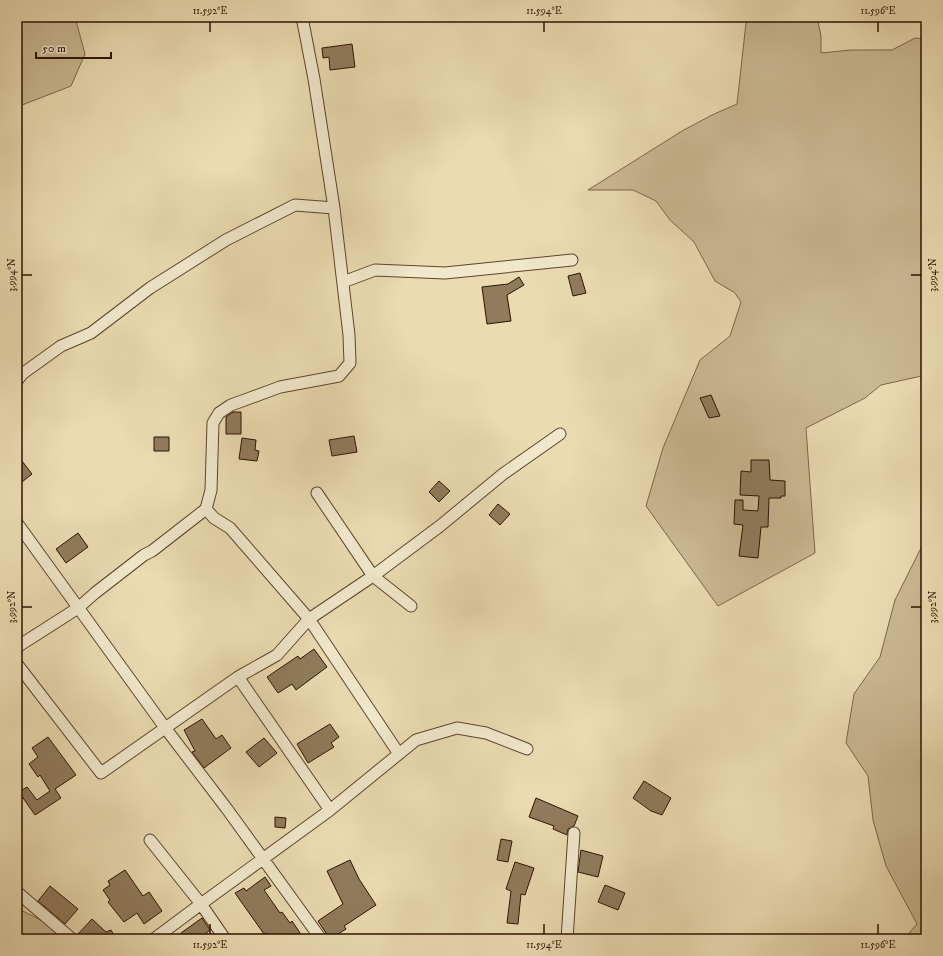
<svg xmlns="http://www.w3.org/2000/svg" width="943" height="956" font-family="'IM FELL DW Pica',serif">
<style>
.green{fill:#cab993;stroke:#7c664a}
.building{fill:#907b5c;stroke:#2e1200}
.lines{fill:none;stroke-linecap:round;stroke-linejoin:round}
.minor-casing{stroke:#5d442c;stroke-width:13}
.minor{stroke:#f1e8cc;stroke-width:11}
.ticks{fill:none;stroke:#2e1200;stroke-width:1.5}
.neatline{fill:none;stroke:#2e1200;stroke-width:1.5}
.ticks-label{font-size:10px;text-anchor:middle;fill:#2e1200}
</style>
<rect width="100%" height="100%" fill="#eadbb1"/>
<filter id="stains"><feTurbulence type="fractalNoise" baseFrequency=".005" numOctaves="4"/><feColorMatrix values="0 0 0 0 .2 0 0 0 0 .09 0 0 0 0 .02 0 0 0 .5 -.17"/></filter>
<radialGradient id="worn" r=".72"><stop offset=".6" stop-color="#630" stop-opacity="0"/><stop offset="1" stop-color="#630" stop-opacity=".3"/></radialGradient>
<path class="green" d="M17,17H75L85,54L71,86L17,107Z
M756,17H817L821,36V53L851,50H892L915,38L926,39V375L881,385L865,398L806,428L815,553L718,606L646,506L663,448L700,360L730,336L741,302L735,293L715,281L694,242L670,220L656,201L633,190H588L682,131L712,115L737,104L746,23Z
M926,538V939H904L917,924L886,866L873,820L868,776L846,743L854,694L880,657L895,600Z
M17,908L72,936L75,939H17Z"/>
<path class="building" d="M352,44L355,67L330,70L329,57L323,58L322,48Z
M580,273L586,293L573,296L568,276Z
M519,277L524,285L507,295L511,321L487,324L482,287L508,284Z
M711,395L720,416L709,418L700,398Z
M233,412H241V434H226V417Z
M354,436L357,452L332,456L329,440Z
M154,437H169V451H154Z
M242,438L256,440L255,450L259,451L257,461L239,459Z
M751,460H769L770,480L785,481V496H781V498H769L768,527H761L758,558L739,556L743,525L734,524L735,500H743V510L758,511L759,496L740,495L741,471L751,472Z
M22,461L32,474L17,486V465Z
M439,481L450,491L439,502L429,492Z
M498,504L510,514L500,525L489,515Z
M78,533L88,547L66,563L56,549Z
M314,649L327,667L296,690L292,684L278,693L267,677L298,656L300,659Z
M202,719L216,739L222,735L231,748L204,768L192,752L195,751L184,730Z
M330,724L339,737L331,743L334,747L308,763L297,744Z
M48,737L76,775L55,789L61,798L35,815L19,792L27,787L37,800L50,791L40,775L38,777L29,764L38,757L32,748Z
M264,738L277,753L259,767L246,752Z
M644,781L671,798L662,815L651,811L633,798Z
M536,798L578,816L574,826L568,829L567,835L553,829L554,826L529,817Z
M275,817L286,818L285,828L275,827Z
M501,839L512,841L508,862L497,860Z
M581,850L603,856L598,877L578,872Z
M350,860L359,879L376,905L344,926L346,929L330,939L318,921L343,904L327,871Z
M515,862L534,868L525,895L521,894L518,924L507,923L511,891L506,889Z
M125,870L143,896L149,892L162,911L144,924L137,913L124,922L108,902L110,900L103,890L110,885L108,881Z
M265,877L271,886L264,890L280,913L282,912L290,923L292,921L304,939H270L266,933L264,934L235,893L244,888L246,891Z
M605,885L625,893L618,910L598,902Z
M50,886L78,909L65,924L38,901Z
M202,918L210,930L206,933L210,939H185L181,933Z
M92,919L106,932L111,930L116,939H79L77,935Z"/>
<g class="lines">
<defs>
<path id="minor" d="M343,282L375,270L445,273L572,260
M17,381L22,374L61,346L91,333L150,288L226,240L295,205L334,208L314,79L302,17
M317,493L373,576L411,606
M206,509L214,518L230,528L309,619L399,754
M17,523L166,729L227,809L321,939
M17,647L78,608L95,593L144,555L152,551L206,509L211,490L213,423L219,413L231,405L280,387L339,376L350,363L349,335L334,208
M17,664L101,773L238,677L277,655L309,619L373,576L440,526L503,474L560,434
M238,677L330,810
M150,840L201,904L154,939
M17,892L72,939
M225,939L201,904L330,810L416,740L457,728L486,733L527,749
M567,939L574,833"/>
</defs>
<use href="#minor" class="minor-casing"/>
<use href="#minor" class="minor"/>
</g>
<path class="ticks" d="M210,22V32M544,22V32M878,22V32M22,275H32M911,275H921M22,607H32M911,607H921M210,924V934M544,924V934M878,924V934"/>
<rect width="943" height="956" fill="none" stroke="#eadbb1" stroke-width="44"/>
<path d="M36 52v6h75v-6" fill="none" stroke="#2e1200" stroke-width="2"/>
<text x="42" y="52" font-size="12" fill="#2e1200" stroke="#f1e8cc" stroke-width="3" paint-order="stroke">50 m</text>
<rect x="22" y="22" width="899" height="912" class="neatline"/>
<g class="ticks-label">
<text x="210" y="14">11.592°E</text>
<text x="544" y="14">11.594°E</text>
<text x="878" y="14">11.596°E</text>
<text transform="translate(11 275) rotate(-90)" y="4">3.994°N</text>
<text transform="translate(932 275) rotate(-90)" y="4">3.994°N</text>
<text transform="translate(11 607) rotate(-90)" y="4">3.992°N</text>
<text transform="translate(932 607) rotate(-90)" y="4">3.992°N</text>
<text x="210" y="948">11.592°E</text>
<text x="544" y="948">11.594°E</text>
<text x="878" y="948">11.596°E</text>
</g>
<rect width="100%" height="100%" filter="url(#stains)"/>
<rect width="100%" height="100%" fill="url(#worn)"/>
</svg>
